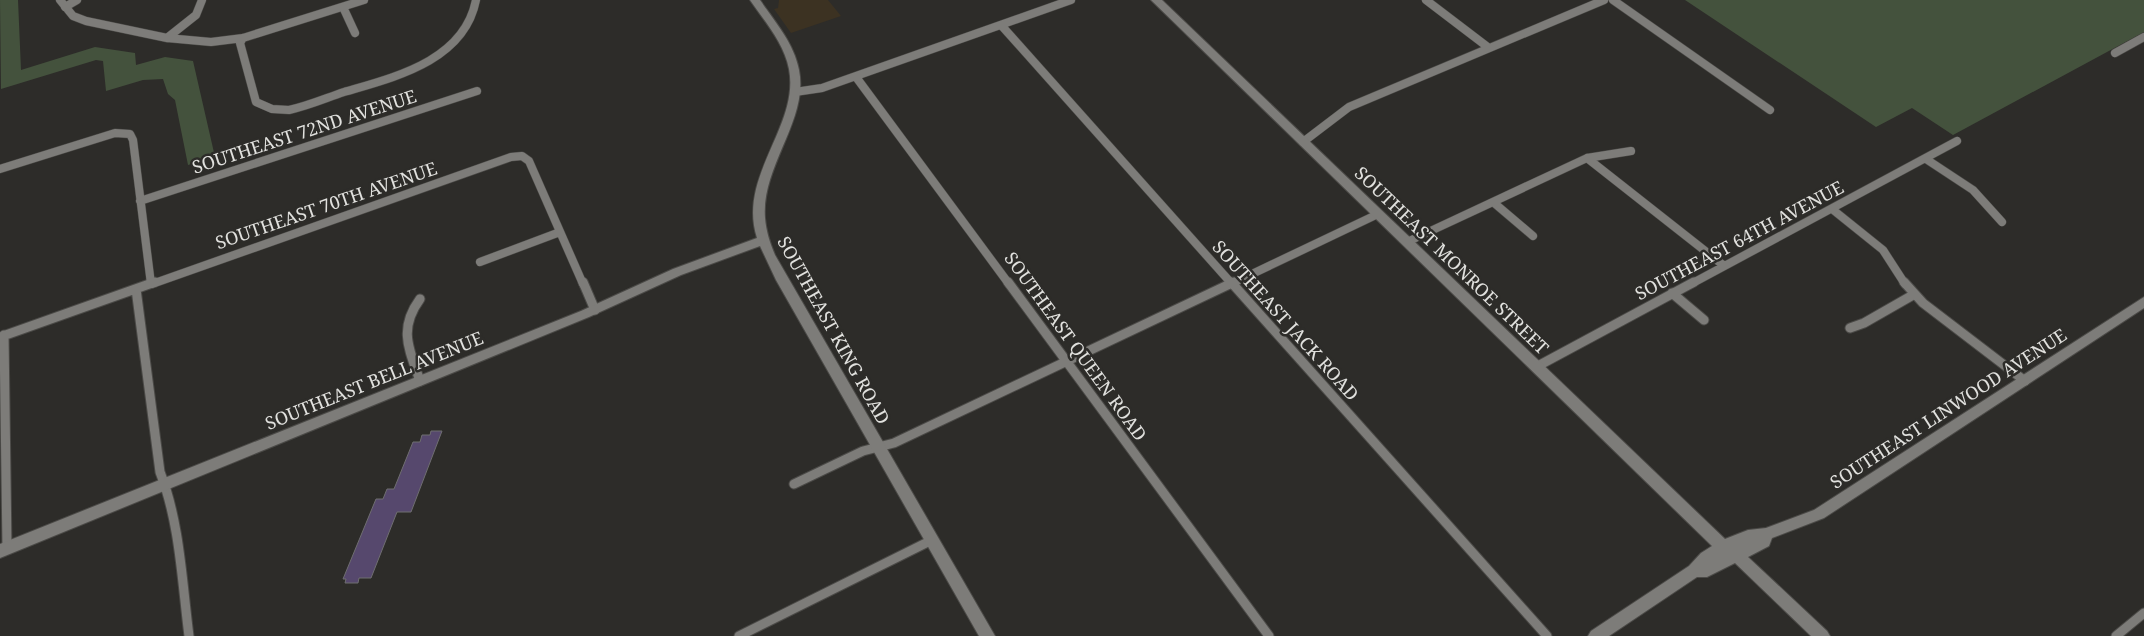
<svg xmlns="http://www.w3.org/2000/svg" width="2144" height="636" font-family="'Noto Serif',serif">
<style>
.commercial{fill:#3c3222}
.green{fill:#44523d}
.building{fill:#56486d;stroke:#6f6e71}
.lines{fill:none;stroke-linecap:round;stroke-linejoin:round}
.street-far1-casing{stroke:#4b4a47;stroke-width:9}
.street-casing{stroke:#4b4a47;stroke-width:11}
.secondary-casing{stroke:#4b4a47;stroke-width:2}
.street-far1{stroke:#7d7c79;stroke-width:8}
.street{stroke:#7d7c79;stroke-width:9}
.secondary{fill:#7d7c79;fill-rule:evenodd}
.labels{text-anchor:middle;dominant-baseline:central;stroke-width:5;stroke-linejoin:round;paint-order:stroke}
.street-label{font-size:18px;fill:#e1e1de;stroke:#2d2c29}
</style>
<rect width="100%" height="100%" fill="#2d2c29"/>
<path class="commercial" d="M779,0H828L841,16L791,33L774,9L778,8Z"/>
<path class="green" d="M0,0H18L21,70L95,47L135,53L136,65L165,57L193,61L215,157L188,165L175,100L168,94L163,79L143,80L106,91L103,61L96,60L1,89Z
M1685,0H2144V32L1953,135L1912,108L1876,127Z"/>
<path class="building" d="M431,431H442L411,512H397L371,578H359L358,583H345L346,579H343L376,499H383L387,489H394L413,442H420L422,435H430Z"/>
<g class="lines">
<defs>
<path id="street-far1" d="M60,0L73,16L86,21L167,38L211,42L243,38L364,0
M1426,0L1489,48
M1613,0L1770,110
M65,7L77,0
M343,7L355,33
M1001,25L1232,284
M167,38L196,15L202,0
M243,38L240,43L256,102L272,109L289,110C308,106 326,98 344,92C395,77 464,61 476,0
M2115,53L2144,37
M856,77L1009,284
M795,92L822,88L1071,0
M1303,142L1349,107L1604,0
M1587,158L1723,265
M1926,159L1973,190L2002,222
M0,169L115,133L130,134L133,140L151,284
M140,201L477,91
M1493,202L1533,236
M1832,209L1883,250L1905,284
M1407,242L1587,158L1631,151
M480,262L560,232
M152,284L511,157L522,156L529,161L583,284
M1231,284L1378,214
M1691,284L1957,141"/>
<path id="street" d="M583,282L595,310
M1008,282L1269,636
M1231,282L1547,636
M1904,282L1923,303L2025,381
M136,289L160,472C180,523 182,582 189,636
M1672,293L1704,320
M420,299C398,329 409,349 420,381
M1850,328L1864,323L1913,295
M4,335L7,548
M0,337L155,282
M1536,367L1694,282
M794,484L863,451L894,443L1234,282
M739,636L932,540
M2116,636L2144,613"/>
<path id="secondary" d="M750,0H760C775,22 794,43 799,70C809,120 761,166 765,218C766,231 770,243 775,255L995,636H979L776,280L760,246L681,275L589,317L0,558V544L581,311L673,269L757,238C737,176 800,126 789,69C784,43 765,22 750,0Z
M1151,0H1162L1725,539L1748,530L1766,528L1814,510L2144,297V308L1824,518L1772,538L1769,546L1748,557L1827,631L1830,636H1811L1735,563L1707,577H1697L1609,636H1588L1591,631L1689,566L1701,553L1712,546Z"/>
</defs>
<use href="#street-far1" class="street-far1-casing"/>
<use href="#street" class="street-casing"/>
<use href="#secondary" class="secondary-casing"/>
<use href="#street-far1" class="street-far1"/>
<use href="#street" class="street"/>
<use href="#secondary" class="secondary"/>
</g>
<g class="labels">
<g class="street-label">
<text transform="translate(304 131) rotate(-18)">SOUTHEAST 72ND AVENUE</text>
<text transform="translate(326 205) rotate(-19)">SOUTHEAST 70TH AVENUE</text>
<text transform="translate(1739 240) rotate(-28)">SOUTHEAST 64TH AVENUE</text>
<text transform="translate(1452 260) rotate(44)">SOUTHEAST MONROE STREET</text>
<text transform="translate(1286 320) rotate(48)">SOUTHEAST JACK ROAD</text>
<text transform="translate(834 330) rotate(61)">SOUTHEAST KING ROAD</text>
<text transform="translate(1076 346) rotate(54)">SOUTHEAST QUEEN ROAD</text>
<text transform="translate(374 380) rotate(-22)">SOUTHEAST BELL AVENUE</text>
<text transform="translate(1948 408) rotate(-33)">SOUTHEAST LINWOOD AVENUE</text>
</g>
</g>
</svg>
